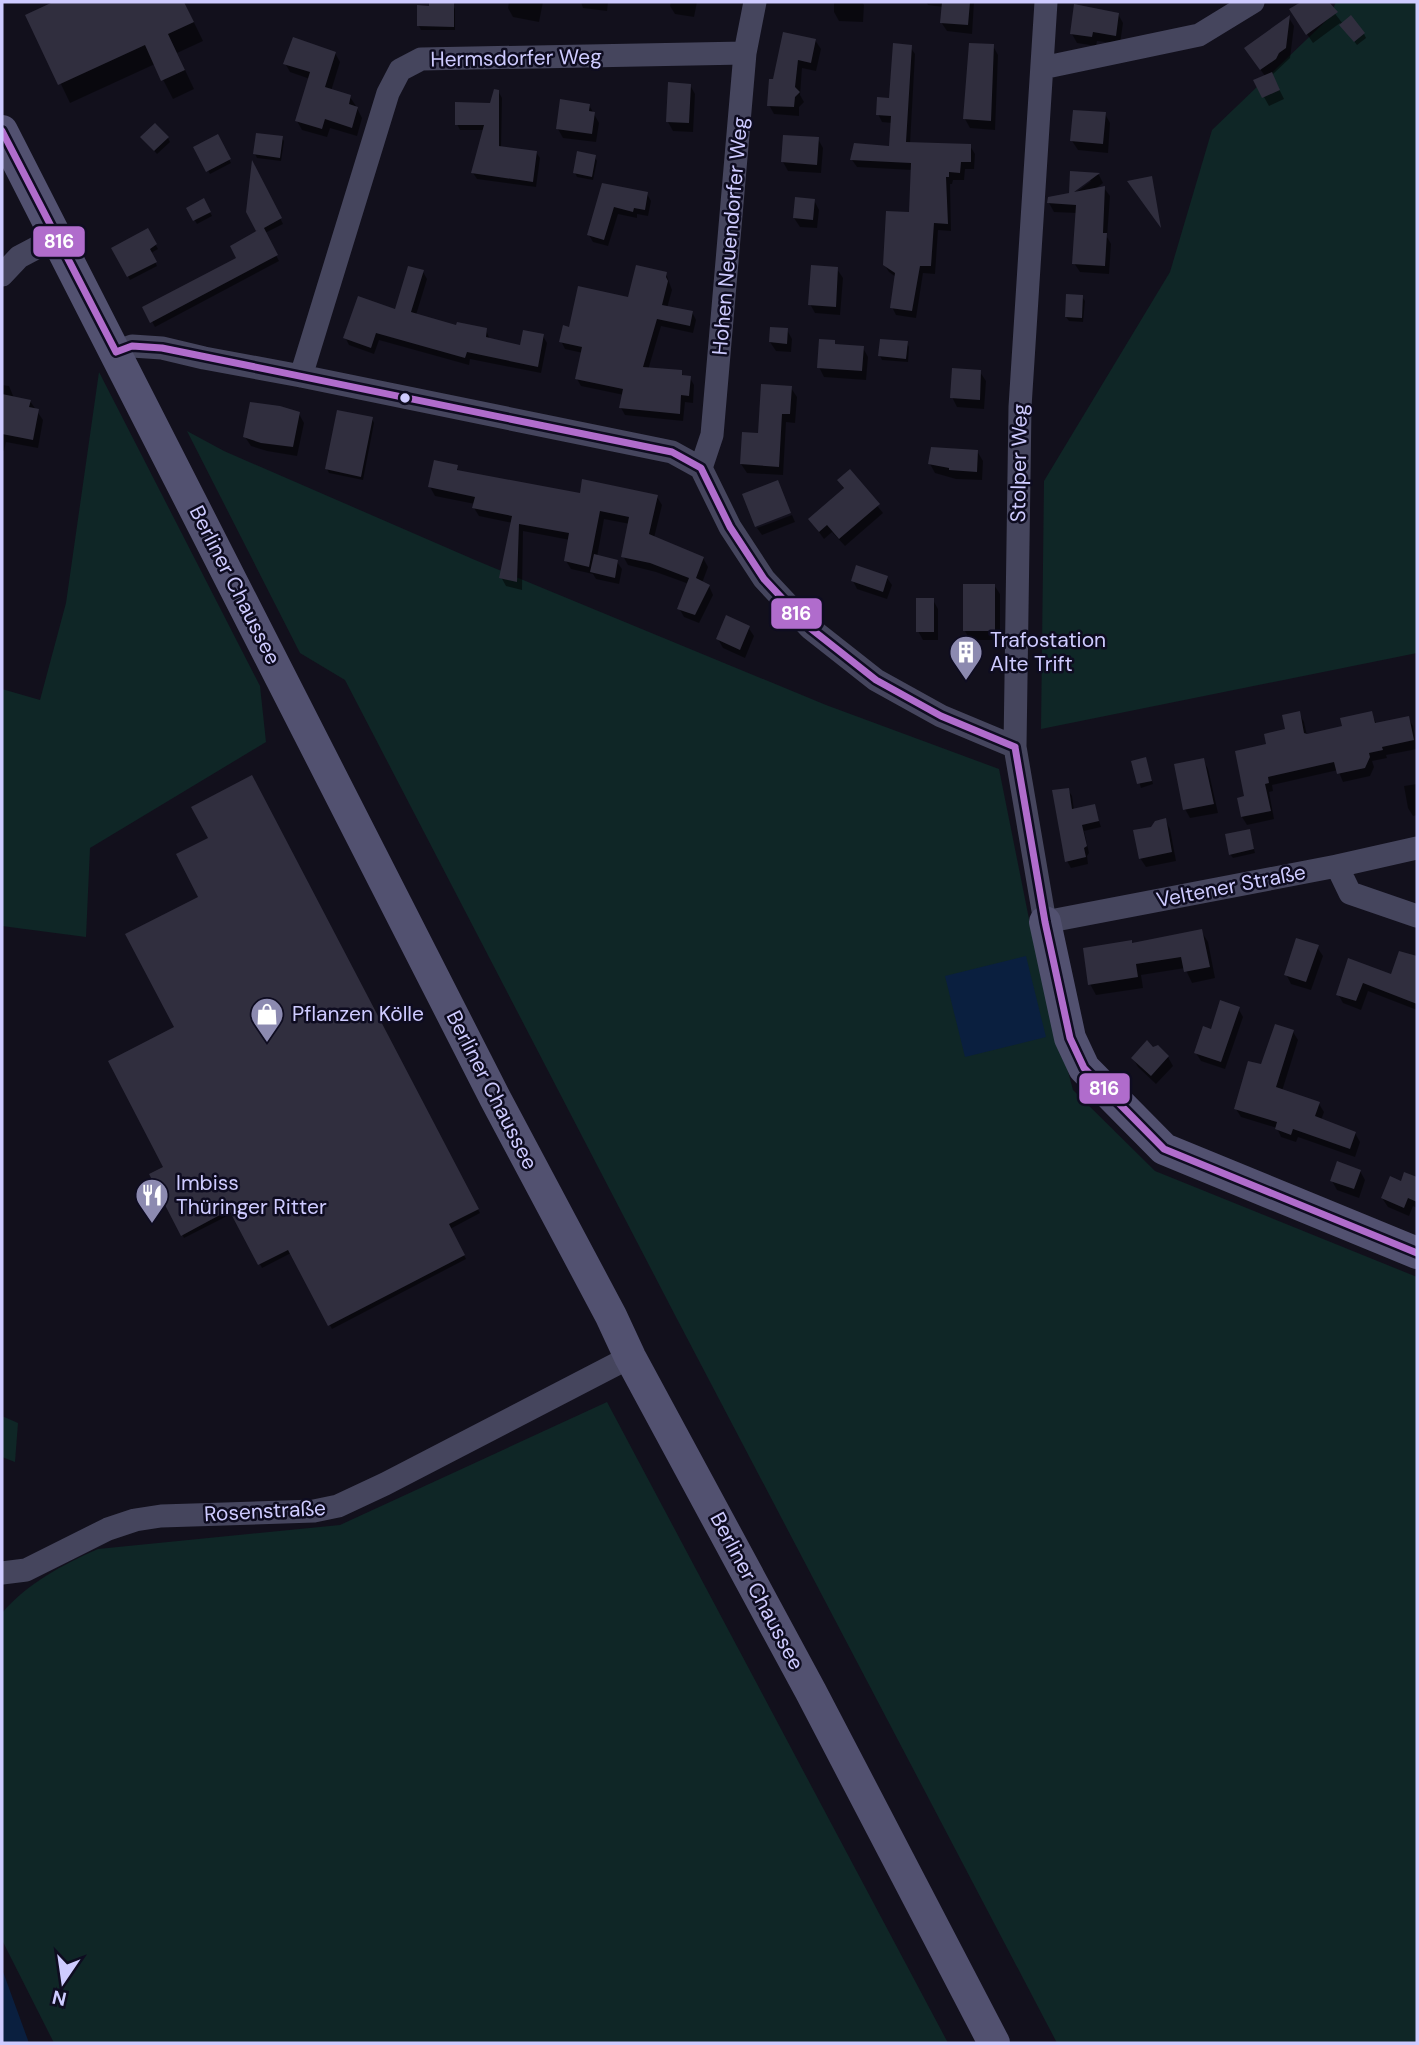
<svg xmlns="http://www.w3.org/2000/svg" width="1419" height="2045" font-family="'DM Sans',sans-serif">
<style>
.green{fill:#0f2626}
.water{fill:#0a1f3f}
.shadow{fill:#0007;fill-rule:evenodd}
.building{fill:#302e3e}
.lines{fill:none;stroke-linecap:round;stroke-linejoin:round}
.street{stroke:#45455d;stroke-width:23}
.secondary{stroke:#525170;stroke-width:32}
.bus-1-casing{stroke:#0e0c20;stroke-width:12}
.bus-1{stroke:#b06ccc;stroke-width:7}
.bus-dot{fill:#cecbff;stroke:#0e0c20;stroke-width:2.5}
.labels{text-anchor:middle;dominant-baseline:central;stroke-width:5;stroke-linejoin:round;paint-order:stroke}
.street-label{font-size:21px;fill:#cecbff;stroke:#0e0c20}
.poi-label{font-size:21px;fill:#cecbff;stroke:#0e0c20;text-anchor:start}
.line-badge{stroke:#0e0c20;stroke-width:2.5}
.badge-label{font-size:19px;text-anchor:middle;font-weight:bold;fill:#fff}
</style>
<rect width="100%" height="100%" fill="#12101c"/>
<path class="green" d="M1336,2H1417V653L1041,729L1044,481L1170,272L1212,130L1329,18Z
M99,372L260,686L266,742L90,848L86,937L2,926V689L40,700L66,603Z
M187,431L224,451L475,560L826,705L999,769L1034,944L1073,1090L1155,1171L1417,1277V2043H1057L676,1317L345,680L300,653Z
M607,1402L948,2043H54L2,1940V1613C28,1583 62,1565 98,1549L340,1525Z
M2,1416L18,1423L15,1462L2,1457Z"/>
<path class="water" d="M1026,956L1046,1037L965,1057L945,976Z
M2,1969L29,2043H2Z"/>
<path class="shadow" d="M57,2H184L203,41L177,53L194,89L173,99L155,64L70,103L28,15Z
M509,2H543L539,22L513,17L508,8Z
M581,2H608L607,11L583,8Z
M671,2H697L694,17L675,14L670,6Z
M834,2H862L864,5L863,22L839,21L834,12Z
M926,2H974L972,34L947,31L941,22L943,7L928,5Z
M1304,2H1326L1343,24L1364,34L1366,38L1357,45L1340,23L1313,43L1291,10Z
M453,5L455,9V30H421L419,26Z
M1118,14L1123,23L1120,44L1097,41L1096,46L1077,43L1072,34Z
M1289,18L1294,26L1290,58L1272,75L1284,99L1269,106L1264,97L1265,76L1252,58Z
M815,40L821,49L816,71L802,68L800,95L804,102L799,107V116L774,114L769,105L771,81Z
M993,46L998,55L995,130L970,128L965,119Z
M910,47L915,54L910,144L970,146L975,154L974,169H965L964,180H953L952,184H950L951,231L938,230L935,274L923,273L916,318L896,315L892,307L896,277L889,272L884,264L910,213L912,170L857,167L852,160L891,148L892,123L882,122L878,114L891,100Z
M335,53L340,62L331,91L350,97L356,106L362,118L357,136L330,128L327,137L302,130L297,121L310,79L290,72L285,63Z
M690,85L695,94L693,132L673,131L668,122Z
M498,91L502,98L501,148L536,152L540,158L536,187L477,179L473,173L484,130H460L457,124L491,105Z
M589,105L599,123L596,142L563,138L558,129Z
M1105,114L1110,123L1108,153L1078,150L1072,141Z
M217,136L231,163L210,174L195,148Z
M168,138L170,142L157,154L145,141Z
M282,138L284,141L281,161L257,158L255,154Z
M818,139L823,148L821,173L788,171L783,162Z
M595,157L597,161L593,180L577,177L575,173Z
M254,165L283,224L265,233L279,261L155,327L144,307L239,259L258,232L247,212Z
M1072,173L1099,175L1103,183L1094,190L1104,188L1110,196L1107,237L1111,244L1109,274L1080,272L1074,263L1077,213L1054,212L1049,203L1070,194ZM1089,179L1091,181L1074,194V190Z
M603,185L647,194L651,201L648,216L637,214V218L618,214L608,246L593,242L589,235Z
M814,200L819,210L817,228L800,227L794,218Z
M204,201L212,216L197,224L188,209Z
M147,230L158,249L151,253L157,266L130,280L113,248Z
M837,269L843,278L840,315L815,313L810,304Z
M423,272L427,279L416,315L457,327L486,330L490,340L522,347L543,336L547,343L541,373L470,359L469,365L379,340L374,354L349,345L345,337L396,311Z
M666,274L672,290L667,308L692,312L696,320L693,333L661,326L648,370L681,372L684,377L690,378L694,385L693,403L685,402L683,421L625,415L621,408L624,395L581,386L577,379L583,353L565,349L561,341L571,329L629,299Z
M1082,297L1085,301L1083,322L1069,321L1066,317Z
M787,330L792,339L791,352L776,351L770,342Z
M834,342L836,346L863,348L868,357L866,380L824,377L819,367Z
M907,343L909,347L908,362L882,360L880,356Z
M980,372L986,381L984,409L957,407L952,397Z
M2,385L9,386L14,398L30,401L43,420L38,448L6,442L4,451L2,450Z
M791,388L797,397L795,423L786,422L783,475L747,473L741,464Z
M299,414L304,423L297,456L267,451L251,446L245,437Z
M372,419L374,423L363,480L329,473L327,469Z
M977,451L983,461L982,480L956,479L935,473L930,464Z
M456,467L460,473L581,495L657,497L662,505L654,538L703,558L708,567L702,583L709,586L713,595L699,623L684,617L679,608L689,584L656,572L628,565L623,556L630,524L604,519L597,557L617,562L622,569L619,584L596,579L593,574L571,569L566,561L570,540L523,531L522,590L506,586L501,577L513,523L479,516L474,508L475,504L435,496L430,487Z
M850,472L883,513L845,546L832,532L824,539L810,520L844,490L839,480Z
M792,515L795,522L762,535L757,528Z
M887,578L892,585L887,599L857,589L853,581Z
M965,585H994L1000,594V640H970L965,631Z
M933,600L938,609V640H923L918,631Z
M748,627L754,636L745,658L723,648L718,639Z
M1299,713L1304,722L1307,736L1344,727L1371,713L1377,725L1408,718L1413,726L1417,749L1386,755L1387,758L1372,761L1374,767L1370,776L1343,782L1338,770L1272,785L1273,791L1269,792L1274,819L1247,825L1242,817L1239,799L1246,797L1268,745L1287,731Z
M1203,759L1208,769L1218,813L1190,818L1185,809Z
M1133,762L1147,763L1153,784L1141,788Z
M252,777L480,1213L450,1229L466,1259L332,1329L291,1253L262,1268L233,1213L184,1238L151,1175L165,1168L176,1028L210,839Z
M1417,784V815L1413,816L1408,808L1404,786Z
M1068,790L1072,796L1074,810L1094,806L1101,827L1084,831L1089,853L1087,856L1088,864L1071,868L1067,861Z
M1165,820L1170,829L1176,861L1146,867L1140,858L1152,828Z
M1249,831L1255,853L1233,858L1230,854Z
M1201,931L1208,942L1215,978L1192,983L1185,968L1141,975L1143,988L1096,995L1090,984L1132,944Z
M1317,947L1323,956L1311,990L1291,984L1286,974Z
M1400,953L1417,958V1010L1368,991L1361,1010L1343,1003L1338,994L1349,961L1392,976Z
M1238,1008L1243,1017L1225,1069L1201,1061L1196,1053L1212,1031Z
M1293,1032L1298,1040L1282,1091L1319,1104L1324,1112L1321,1120L1355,1133L1360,1142L1355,1157L1298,1137L1296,1142L1281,1137L1277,1128L1241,1117L1236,1109L1262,1067Z
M1168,1057L1173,1066L1156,1084L1138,1067L1133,1058Z
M1360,1171L1365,1180L1359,1198L1337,1190L1332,1181Z
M1391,1178L1417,1187V1208L1413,1206L1409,1216L1388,1207L1382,1198Z"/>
<path class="building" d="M53,2H184L194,22L168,34L185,70L161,81L145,45L58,85L25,15Z
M942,2H970L968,25L940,23Z
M1301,2H1329L1338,12L1306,35L1289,9Z
M429,3H454V27L417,26V5L429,6Z
M1074,4L1119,13L1116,36L1093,32L1092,37L1070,34Z
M1290,15L1286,48L1279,53L1276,59L1260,70L1244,48Z
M1351,15L1365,33L1354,42L1339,25Z
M783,32L816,39L811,63L798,60L795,87L800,92L795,97L794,107L767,106L769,79H773Z
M293,37L336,52L325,87L351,95L349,104L358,107L352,128L325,119L322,129L295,121L310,72L283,64Z
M893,43L912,45L906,142L971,144V162H961L960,173L949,172V177H946L948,224L934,223L931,266H920L912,311L890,308L895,273L883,265L886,211L909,212L911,163L850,160L854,143L889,146L891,116L876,115L877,97L889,98Z
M969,43L994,44L991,121L963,119Z
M1272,72L1280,90L1262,98L1253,80Z
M668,82L691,84L689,123L666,122Z
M494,89L499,90V146L537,151L533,182L471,173L484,125H455V102L490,103Z
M560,99L590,104L589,111L595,112L592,134L556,129Z
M1073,110L1106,112L1103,144L1070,141Z
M155,123L169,137L154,151L140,137Z
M256,133L283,136L280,158L253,154Z
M218,134L231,159L206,172L193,147Z
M783,135L819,137L817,165L781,162Z
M577,151L596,155L592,177L573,173Z
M252,160L282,218L264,228L278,255L150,323L142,307L236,258L230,246L258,230L256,231L246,212Z
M1070,171L1100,173L1074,192L1105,186L1103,233H1107L1105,266L1072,264L1076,205L1047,203L1048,197L1069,193Z
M1152,176L1161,228L1127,181Z
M602,183L648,192L645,210L634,208L633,212L614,207L604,240L587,235Z
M795,197L815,199L813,220L793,218Z
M204,198L211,212L193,221L186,208Z
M148,228L157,244L150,249L157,262L127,277L111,248Z
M636,265L667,272L666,277L668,281L662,305L693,311L690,326L657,319L643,367L682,370V375L691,376L689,396L681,395L680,414L619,408L623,389L575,379L582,347L559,342L563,325L569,327L578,286L628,297Z
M811,265L838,267L836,307L808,305Z
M408,266L424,270L411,312L456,325L457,322L487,328L486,337L520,345L523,330L544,334L538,367L467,352L465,358L376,333L371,348L343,338L358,296L395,309Z
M1066,294L1083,295L1082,318L1065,317Z
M770,327L788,328L787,344L769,342Z
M819,339L835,340V344L864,346L862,371L817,368Z
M880,339L908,341L906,359L878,356Z
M952,368L981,370L980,400L950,398Z
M761,384L792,386L790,414H782L779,467L740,464L742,432L758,433Z
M2,394L31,400L29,407L39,409L33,440L2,434Z
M250,402L280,406L300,412L293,447L261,443L243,437Z
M337,410L373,417L361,477L325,469Z
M931,447L978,450L977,472L949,470V468L928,464Z
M434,460L458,465L457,470L580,493L582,479L658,495L649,534L704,557L696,578L710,585L695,615L677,609L689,578L650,563L621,557L629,517L600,511L589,567L564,561L569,533L519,524L517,582L499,578L512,516L472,508L475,497L428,487Z
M850,469L880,504L839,539L827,525L819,532L808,519L844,488L837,480Z
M778,480L791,513L755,527L742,494Z
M594,554L618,560L615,578L590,572Z
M856,565L888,576L883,592L851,581Z
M963,584H995V631H963Z
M916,598H934V632H916Z
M726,615L750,626L740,650L716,639Z
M1300,711L1304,733L1307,734L1342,726L1340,718L1372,711L1375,723L1409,716L1414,740L1382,747L1383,750L1369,753L1370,757L1365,768L1337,774L1334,762L1268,777L1269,783L1265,784L1271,811L1241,817L1237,798L1244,796L1235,751L1266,744L1264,734L1285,729L1282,715Z
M1146,757L1152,781L1137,784L1131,761Z
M1204,758L1214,804L1183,810L1174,764Z
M252,775L479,1209L449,1224L465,1255L328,1326L288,1250L258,1265L229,1210L181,1236L149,1174L163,1167L108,1061L174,1027L125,934L198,897L176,854L208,838L191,807Z
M1069,788L1072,809L1095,804L1099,821L1082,825L1087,846L1084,848L1086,857L1065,862L1052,790Z
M1166,818L1172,852L1139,859L1133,830L1151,827L1155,821Z
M1250,829L1254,849L1229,855L1225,834Z
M1202,929L1210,967L1184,972L1181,957L1136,964L1138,977L1088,985L1083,948L1132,940V943Z
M1296,938L1319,945L1306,982L1284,975Z
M1399,951L1417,956V1004L1363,983L1356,1001L1336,995L1348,958L1391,974Z
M1220,1000L1240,1007L1221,1062L1194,1053L1203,1026L1211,1029Z
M1275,1024L1294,1030L1276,1087L1320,1102L1315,1116L1356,1132L1350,1149L1293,1129L1291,1135L1275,1129L1277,1122L1234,1109L1248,1061L1261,1064Z
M1147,1040L1153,1047L1158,1045L1169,1056L1151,1076L1131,1058Z
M1337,1161L1361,1170L1354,1189L1330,1181Z
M1404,1172L1417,1177V1202L1408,1198L1404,1208L1381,1198L1390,1176L1401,1181Z"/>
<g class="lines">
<path class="street" d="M1046,2L1020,407L1015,747L1045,922L1337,866L1417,848
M1042,68L1199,35L1253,2
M2,275L19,257L57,237
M116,352L132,346L162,348L204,358L301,376L672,452L701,468L730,527L764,579L810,628L876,680L941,716L1015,747
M301,376L388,93L400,70L421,59L745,53
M701,468L712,435L745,53L755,2
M1337,866L1350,893L1417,916
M2,1573L26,1570L108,1529L135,1520L161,1516L314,1511L338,1506L385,1484L630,1357"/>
<path class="secondary" d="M2,131L495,1098L611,1316L630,1357L811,1692L994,2043
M1045,922L1070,1038L1084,1068L1164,1149L1417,1253"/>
<defs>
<path id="bus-1" d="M2,131L116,352
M116,352L132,346L162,348L672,452L701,468L730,527L764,579L810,628L876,680L941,716L1015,747
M1015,747L1045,922L1070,1038L1084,1068L1164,1149L1417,1253"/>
</defs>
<use href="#bus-1" class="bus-1-casing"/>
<use href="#bus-1" class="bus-1"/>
</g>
<defs>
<symbol id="building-pin" viewBox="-11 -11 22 30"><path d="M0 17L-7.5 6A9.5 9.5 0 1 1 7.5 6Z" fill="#8c8ab0" stroke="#0e0c20"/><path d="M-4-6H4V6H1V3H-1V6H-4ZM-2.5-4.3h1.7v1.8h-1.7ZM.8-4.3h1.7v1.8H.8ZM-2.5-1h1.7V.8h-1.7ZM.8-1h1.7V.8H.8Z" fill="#fff"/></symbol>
<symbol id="shop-pin" viewBox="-11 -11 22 30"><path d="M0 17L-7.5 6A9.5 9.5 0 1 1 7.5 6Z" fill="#8c8ab0" stroke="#0e0c20"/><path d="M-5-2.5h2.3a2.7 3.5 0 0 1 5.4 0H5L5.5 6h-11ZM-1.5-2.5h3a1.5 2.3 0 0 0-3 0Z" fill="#fff"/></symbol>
<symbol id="restaurant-pin" viewBox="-11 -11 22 30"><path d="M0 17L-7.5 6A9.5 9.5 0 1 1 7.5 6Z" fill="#8c8ab0" stroke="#0e0c20"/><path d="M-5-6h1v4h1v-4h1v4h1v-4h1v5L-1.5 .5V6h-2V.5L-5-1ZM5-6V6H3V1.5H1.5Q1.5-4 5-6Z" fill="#fff"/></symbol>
</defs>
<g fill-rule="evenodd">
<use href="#building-pin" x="947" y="633" width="38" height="52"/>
<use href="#shop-pin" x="248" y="995" width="38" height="52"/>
<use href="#restaurant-pin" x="133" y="1176" width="38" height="52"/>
</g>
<circle class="bus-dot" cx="405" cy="398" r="6"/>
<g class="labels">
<g class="street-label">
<text transform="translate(516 58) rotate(-1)">Hermsdorfer Weg</text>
<text transform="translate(730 236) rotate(-85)">Hohen Neuendorfer Weg</text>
<text transform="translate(1019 463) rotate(-89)">Stolper Weg</text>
<text transform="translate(235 585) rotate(63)">Berliner Chaussee</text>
<text transform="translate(1231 886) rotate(-11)">Veltener Straße</text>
<text transform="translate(492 1090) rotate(63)">Berliner Chaussee</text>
<text transform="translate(265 1511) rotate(-3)">Rosenstraße</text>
<text transform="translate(757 1591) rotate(62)">Berliner Chaussee</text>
</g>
<g class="poi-label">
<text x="990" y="640">Trafostation<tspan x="990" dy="24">Alte Trift</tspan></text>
<text x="292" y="1014">Pflanzen Kölle</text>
<text x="176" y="1183">Imbiss<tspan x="176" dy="24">Thüringer Ritter</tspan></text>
</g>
</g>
<g class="line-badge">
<rect x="32" y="225" width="54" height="33" rx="7" fill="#b06ccc"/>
<rect x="770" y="597" width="53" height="33" rx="7" fill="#b06ccc"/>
<rect x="1078" y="1072" width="53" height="33" rx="7" fill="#b06ccc"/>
</g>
<g class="badge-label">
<text x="59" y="248">816</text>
<text x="796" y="620">816</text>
<text x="1104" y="1095">816</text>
</g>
<rect width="1419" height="2045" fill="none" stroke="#cecbff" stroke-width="7"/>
<g transform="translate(63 1982) rotate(193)" stroke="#0e0c20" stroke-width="5" paint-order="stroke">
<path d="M0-5L12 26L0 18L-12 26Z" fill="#cecbff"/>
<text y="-10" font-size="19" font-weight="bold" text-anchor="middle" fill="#cecbff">N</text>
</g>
</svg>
